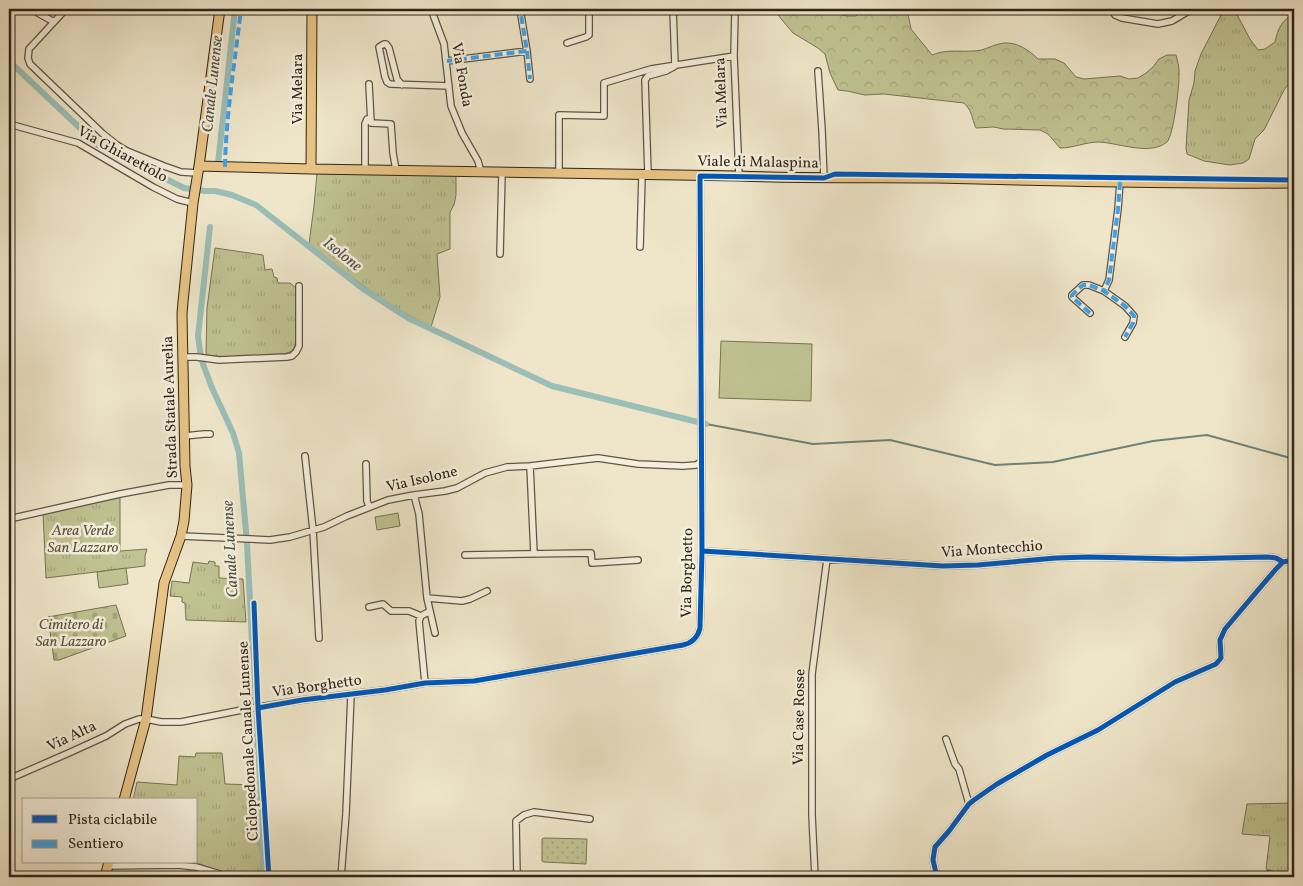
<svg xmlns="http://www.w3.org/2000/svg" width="1303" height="886" font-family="Vollkorn,serif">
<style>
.grass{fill:url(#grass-tufts);stroke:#777456}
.forest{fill:url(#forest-crowns);stroke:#777456}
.cemetery{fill:url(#cemetery-stones);stroke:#777456}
.garden{fill:url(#garden-dots);stroke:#777456}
.pitch{fill:#c0c392;stroke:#777456}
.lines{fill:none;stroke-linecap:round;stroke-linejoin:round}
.stream{stroke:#6f8178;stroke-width:2}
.canal{stroke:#9abfb8;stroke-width:6}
.minor-casing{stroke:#5e5545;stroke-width:8}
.primary-casing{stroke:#2e2519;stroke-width:11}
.minor{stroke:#f5efdd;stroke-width:5.5}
.primary{stroke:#e8c385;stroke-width:9}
.quiet{stroke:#3ea2ea;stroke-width:4;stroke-dasharray:8 4;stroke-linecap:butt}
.cycleway-casing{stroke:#f5efdd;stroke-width:8}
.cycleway{stroke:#0057b8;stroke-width:5}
.labels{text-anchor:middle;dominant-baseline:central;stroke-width:5;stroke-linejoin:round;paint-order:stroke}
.street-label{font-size:15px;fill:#2e2519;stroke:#f5efdd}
.park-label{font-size:15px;font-style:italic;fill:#5a543d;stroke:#f5efdd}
.water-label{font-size:16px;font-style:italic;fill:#4e5349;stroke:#f5efdd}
</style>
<defs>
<pattern id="grass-tufts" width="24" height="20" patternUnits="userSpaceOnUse" patternTransform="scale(1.25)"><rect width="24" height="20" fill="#c0c392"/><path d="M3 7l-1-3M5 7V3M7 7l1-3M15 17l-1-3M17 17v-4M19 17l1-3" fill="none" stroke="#a5a77d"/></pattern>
<pattern id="forest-crowns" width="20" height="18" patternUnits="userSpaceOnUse" patternTransform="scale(1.25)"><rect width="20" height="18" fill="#c0c392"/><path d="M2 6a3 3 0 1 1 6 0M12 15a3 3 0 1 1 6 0" fill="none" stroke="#a5a77d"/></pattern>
<pattern id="cemetery-stones" width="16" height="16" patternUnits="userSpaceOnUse" patternTransform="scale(1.25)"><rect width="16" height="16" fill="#c0c392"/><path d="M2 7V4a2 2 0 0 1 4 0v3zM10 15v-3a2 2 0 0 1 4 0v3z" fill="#a5a77d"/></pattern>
<pattern id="garden-dots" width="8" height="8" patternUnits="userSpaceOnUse" patternTransform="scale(1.25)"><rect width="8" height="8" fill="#c0c392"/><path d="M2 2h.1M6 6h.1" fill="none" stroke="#a5a77d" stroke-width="1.8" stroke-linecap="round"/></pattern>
</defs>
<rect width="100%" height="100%" fill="#efe6ca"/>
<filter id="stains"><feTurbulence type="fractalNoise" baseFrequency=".004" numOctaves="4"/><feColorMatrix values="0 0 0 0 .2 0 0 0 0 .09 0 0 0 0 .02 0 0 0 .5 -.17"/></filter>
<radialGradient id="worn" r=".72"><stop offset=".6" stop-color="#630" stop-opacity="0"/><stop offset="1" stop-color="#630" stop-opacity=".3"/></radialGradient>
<path class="grass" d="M1224,9H1234L1250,39L1258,50L1265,49L1275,42C1278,28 1282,20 1294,14V81L1288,85L1284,90L1264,130L1255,139L1249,159L1243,163L1230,165L1204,161L1187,154L1186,148L1189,100L1194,83L1195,71L1201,54Z
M317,173L456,175V195L454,205L450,212V249L437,254L440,297L431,327C387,306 347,274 309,244L314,206Z
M215,248L263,255L265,270L272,269L274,277L277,278L278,283H290L296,288V342C294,350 292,352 284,354L229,358L207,355L206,353L207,308Z
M120,497V551L147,549L145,556V566L46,578L43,513Z
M209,561L215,562V566H219V578L243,579L246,622L186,620L185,603L182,602V597L170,596L172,581L189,583L193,562L208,564Z
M196,753H222L225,784L256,785L262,877H236L200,864L192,862H196V800H133L137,782L177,785L179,756L195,757Z
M1294,803V877C1284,877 1276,871 1266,869L1270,836L1242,834L1247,804Z"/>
<path class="forest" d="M773,9H829L839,14L847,16H856L863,9H907L911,29L932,55C946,49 959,52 974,51C984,51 994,44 1004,43C1017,42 1029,50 1038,59H1055L1064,63L1076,77L1084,79L1120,76L1129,79L1138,78L1146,73L1153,67L1159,59L1167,55H1176C1177,60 1179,65 1179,70C1180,82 1174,134 1167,142C1166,143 1161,146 1160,146C1143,153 1117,143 1099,142C1085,142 1074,148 1060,148L1048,134L1040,130L1003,129L994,127L976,128C971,117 973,112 964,103L884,94L865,95L847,91L838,90L830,73L825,54L818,48L793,33Z"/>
<path class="cemetery" d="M116,605L126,636L59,660H54L48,617Z"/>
<path class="garden" d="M544,838L587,839L586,864L544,862L542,861V839Z"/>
<path class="pitch" d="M721,341L812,344L811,401L719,398Z
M398,513L400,526L377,530L375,517Z
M126,568L128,584L99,588L97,572Z"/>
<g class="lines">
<path class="stream" d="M706,424L813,444L890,440L995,465L1053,462L1153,441L1207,435L1294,459"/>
<path class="canal" d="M9,61L98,145L184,188L205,191H215L232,195L256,205L363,289L408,318L552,386L706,424
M218,163L235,9
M210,227L198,336L200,351L203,364L212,388L233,433L239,453L247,543L264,877"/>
<defs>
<path id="minor" d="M37,9L38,13L54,22
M66,9L29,49L28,58L30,64L102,133L117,145L127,151L164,166L181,172L198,173
M431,9L444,44L451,106L462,133L478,161L481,172
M735,9L734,56L739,176
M1112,9L1115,15L1122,18L1158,24L1172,21L1192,9
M567,43L586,37L589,35V9
M527,51L530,79
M447,61L527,51L520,9
M818,71L822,130L824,178
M369,84L371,123L391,124L393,153L396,170
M402,85L397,79L389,48L386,44H384L379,47L385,77L387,82L390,84L449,86
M9,124L78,143L153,187L177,199L193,203
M365,170V124L367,119H371
M559,174V115L604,116V83L651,69L734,56
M648,175L645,80L648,76L666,71L675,66L673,9
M1120,182L1118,209L1109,280L1104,291L1125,306L1134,316L1133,323L1125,337
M640,247L642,175
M500,254L502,172
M1090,313L1072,297V295L1083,285H1089L1104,291
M183,357H197L219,360L287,357L292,356L296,352L299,346V286
M185,436L204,434H210
M305,456L313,530L319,638
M366,464L367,501L369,506
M530,466L534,554
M414,495L419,514L427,598L435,633
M9,519L120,494L169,485H187
M181,536L270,540L290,537L324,527L347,516L388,500L414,495L445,491L457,488L485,473L507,467L530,466L598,458L638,464L683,466L696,465L701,462
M702,551L943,566L978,565L1056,558L1088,557L1180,559L1267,557L1276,558L1283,562
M465,555L591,553L592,563L638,560
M427,598L462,601L470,599L487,591
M369,607L383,604L391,611H409L421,616L430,611
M421,616L419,621L425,683
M946,739L955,764L959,769L969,804
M9,779L71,752L106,736L125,724L139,719H146L161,722H181L252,708L302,700L385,690L425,683L474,681L503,676L683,645C692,643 698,637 700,628L702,551L700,176
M107,866L178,865L196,867L230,877
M341,877L346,814L351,695
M517,877L516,821L524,815L534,812L590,819
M815,877L812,815V674L827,559
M937,877L933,860L935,847L949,831L969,804L974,800L997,784L1047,755L1098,730L1175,682L1216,664L1221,658L1220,640L1225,629L1276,569L1283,562L1294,560
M1264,877L1268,874L1279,877"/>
<path id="primary" d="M199,166L311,169L739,176C805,179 870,177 936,178C1055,181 1175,184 1294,183
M311,169L312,9
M124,800L146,719L164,583L181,536L184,521L187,485L185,466L182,314L183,302L193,203L199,166L220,9
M105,877L109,862"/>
</defs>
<use href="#minor" class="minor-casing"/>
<use href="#primary" class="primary-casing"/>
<use href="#minor" class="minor"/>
<use href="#primary" class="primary"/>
<path class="quiet" d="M527,51L530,79
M447,61L527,51L520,9
M225,167C226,114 235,61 241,9
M1120,182L1118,209L1109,280L1104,291L1125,306L1134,316L1133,323L1125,337
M1090,313L1072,297V295L1083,285H1089L1104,291"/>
<defs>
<path id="cycleway" d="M702,551L943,566L978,565L1056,558L1088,557L1180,559L1267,557L1276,558L1283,562
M254,603L258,708L269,877
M258,708L302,700L385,690L425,683L474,681L503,676L683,645C692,643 698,637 700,628L702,551L700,176L824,178L835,174L1294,180
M937,877L933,860L935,847L949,831L969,804L974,800L997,784L1047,755L1098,730L1175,682L1216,664L1221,658L1220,640L1225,629L1276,569L1283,562L1294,560"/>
</defs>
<use href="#cycleway" class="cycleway-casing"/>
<use href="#cycleway" class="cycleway"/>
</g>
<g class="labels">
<g class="street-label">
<text transform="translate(461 75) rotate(80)">Via Fonda</text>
<text transform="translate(298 89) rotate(-90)">Via Melara</text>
<text transform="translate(722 93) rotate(-92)">Via Melara</text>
<text transform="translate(122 155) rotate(29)">Via Ghiarettolo</text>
<text transform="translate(758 163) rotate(1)">Viale di Malaspina</text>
<text transform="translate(171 407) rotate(-92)">Strada Statale Aurelia</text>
<text transform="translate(422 480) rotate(-13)">Via Isolone</text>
<text transform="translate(992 550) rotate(-4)">Via Montecchio</text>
<text transform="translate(688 573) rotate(-89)">Via Borghetto</text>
<text transform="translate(317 687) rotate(-8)">Via Borghetto</text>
<text transform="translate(800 717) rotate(-89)">Via Case Rosse</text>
<text transform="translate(72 737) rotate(-25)">Via Alta</text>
<text transform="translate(249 741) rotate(-93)">Ciclopedonale Canale Lunense</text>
</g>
<g class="park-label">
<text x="83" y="531">Area Verde<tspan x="83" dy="17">San Lazzaro</tspan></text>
<text x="71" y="625">Cimitero di<tspan x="71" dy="17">San Lazzaro</tspan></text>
</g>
<g class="water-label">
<text transform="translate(213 84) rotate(-84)">Canale Lunense</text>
<text transform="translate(342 255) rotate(38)">Isolone</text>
<text transform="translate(231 549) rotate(-93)">Canale Lunense</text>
</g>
</g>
<rect width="1303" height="886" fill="none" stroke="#efe6ca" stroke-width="30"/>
<rect x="10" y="10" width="1283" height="866" fill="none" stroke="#2e2519" stroke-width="2.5"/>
<rect x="15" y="15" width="1273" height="856" fill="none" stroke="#2e2519"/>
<rect x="22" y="798" width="175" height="65" fill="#f5efdd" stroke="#a59e8f"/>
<rect x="32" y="815" width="25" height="8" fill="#0057b8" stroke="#a59e8f"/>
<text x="68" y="824" font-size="15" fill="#2e2519">Pista ciclabile</text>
<rect x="32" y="840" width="25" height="8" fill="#3ea2ea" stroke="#a59e8f"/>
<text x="68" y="848" font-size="15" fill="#2e2519">Sentiero</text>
<rect width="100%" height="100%" filter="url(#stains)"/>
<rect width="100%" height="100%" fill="url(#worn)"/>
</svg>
